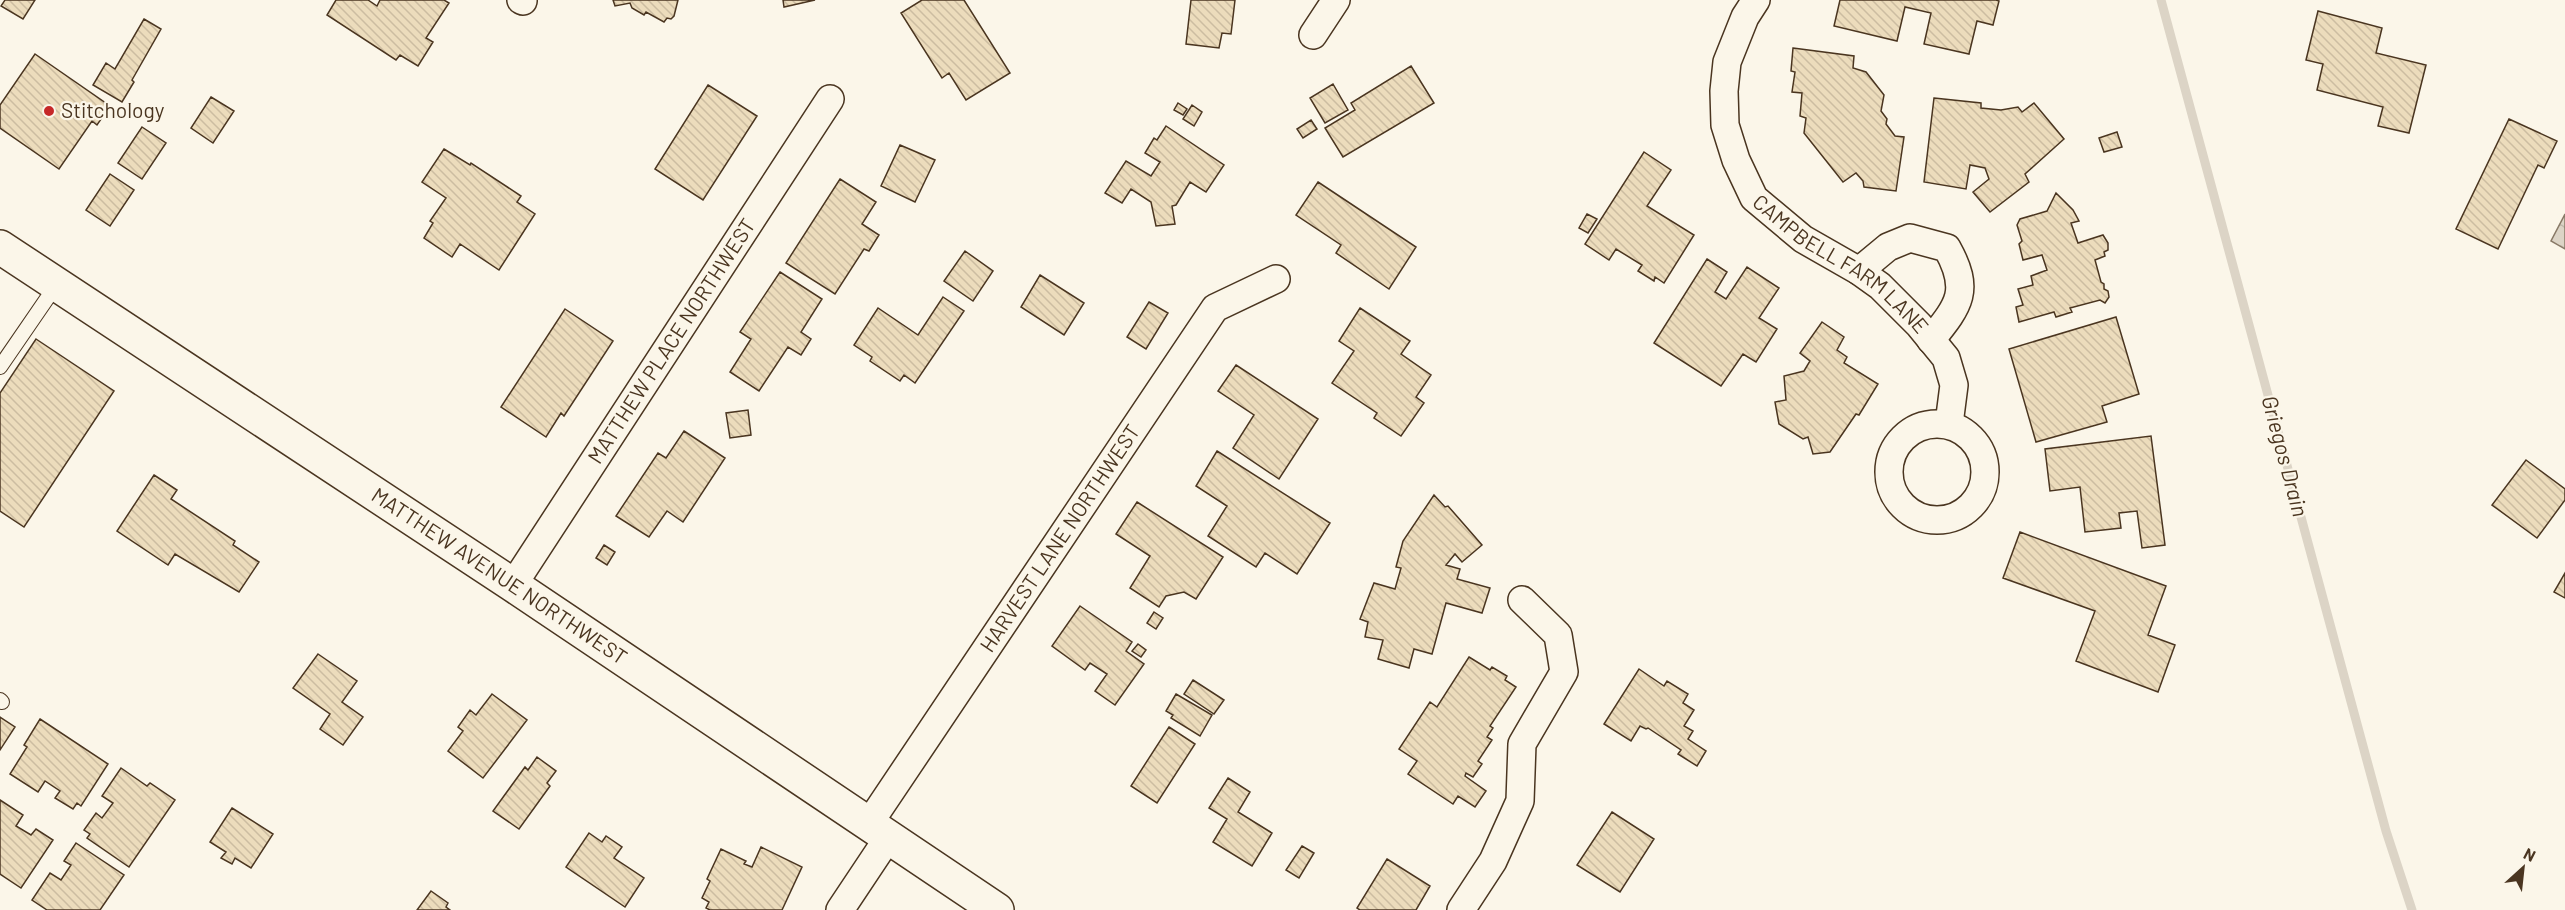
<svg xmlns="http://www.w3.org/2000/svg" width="2565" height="910" font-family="Barlow,sans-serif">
	<defs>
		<pattern id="water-ripples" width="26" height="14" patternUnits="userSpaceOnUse" patternTransform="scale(1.5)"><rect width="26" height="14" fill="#dcd4c6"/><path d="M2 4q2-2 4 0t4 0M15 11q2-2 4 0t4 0" fill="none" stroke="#beb7aa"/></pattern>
		<pattern id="building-back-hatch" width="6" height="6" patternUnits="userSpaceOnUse" patternTransform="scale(1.5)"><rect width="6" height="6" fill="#ecdcbc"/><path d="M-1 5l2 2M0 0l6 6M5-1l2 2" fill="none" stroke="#ccbda1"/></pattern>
	</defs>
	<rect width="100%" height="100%" fill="#fbf6e9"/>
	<path fill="url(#water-ripples)" stroke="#887966" stroke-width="1.5" d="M 2565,214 L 2565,249 L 2551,241 Z"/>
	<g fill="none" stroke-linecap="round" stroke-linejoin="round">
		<path stroke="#dcd4c6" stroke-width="9" d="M 2161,0 L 2386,831 L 2412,910"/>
	</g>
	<path fill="url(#building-back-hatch)" stroke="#4a3520" stroke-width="1.5" d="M 5,0 L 35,0 L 23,19 L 1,6 Z
		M 336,0 L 368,0 L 377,6 L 380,0 L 444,0 L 449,3 L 426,38 L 433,42 L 418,66 L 400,55 L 396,60 L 327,15 Z
		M 613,0 L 678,0 L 674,16 L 671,19 L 667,18 L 664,22 L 646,12 L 644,15 L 632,8 L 630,3 L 615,6 Z
		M 783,0 L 815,0 L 784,7 Z
		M 922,0 L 964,0 L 1010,73 L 966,100 L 949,73 L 942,78 L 901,13 Z
		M 1191,0 L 1235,0 L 1231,34 L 1222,33 L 1219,48 L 1186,44 Z
		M 1840,0 L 1996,0 L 1999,1 L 1993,25 L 1977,21 L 1969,54 L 1924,44 L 1931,13 L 1905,7 L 1897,41 L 1834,26 Z
		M 2318,11 L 2382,28 L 2376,53 L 2426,65 L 2409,133 L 2378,126 L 2383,107 L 2317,90 L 2323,64 L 2306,60 Z
		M 144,19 L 161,29 L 132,80 L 134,82 L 122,102 L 93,85 L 106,63 L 115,69 Z
		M 1793,48 L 1854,56 L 1853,68 L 1866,72 L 1884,95 L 1881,111 L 1887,119 L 1886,124 L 1895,136 L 1904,137 L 1896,191 L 1864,187 L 1863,181 L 1856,173 L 1843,182 L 1804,133 L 1806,118 L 1800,116 L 1802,93 L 1792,92 L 1795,72 L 1791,71 Z
		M 35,54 L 110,106 L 97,125 L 92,121 L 59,169 L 0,128 L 0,105 Z
		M 1411,66 L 1434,103 L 1343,157 L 1325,128 L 1355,110 L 1351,103 Z
		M 1333,84 L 1348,110 L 1325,123 L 1310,98 Z
		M 708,85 L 757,116 L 703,200 L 655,169 Z
		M 211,97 L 234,111 L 213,143 L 191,128 Z
		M 1934,98 L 1981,103 L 1981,108 L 2001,110 L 2018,107 L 2022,112 L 2034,103 L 2064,139 L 2025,174 L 2029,182 L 1990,212 L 1973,192 L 1989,179 L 1985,168 L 1970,165 L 1966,189 L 1924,182 Z
		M 1178,103 L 1187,109 L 1183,115 L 1174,110 Z
		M 1192,105 L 1202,112 L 1194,126 L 1183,119 Z
		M 2509,119 L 2557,141 L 2544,168 L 2538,165 L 2498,249 L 2456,229 Z
		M 1311,120 L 1317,129 L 1303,138 L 1297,129 Z
		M 1166,126 L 1224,165 L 1206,192 L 1190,182 L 1176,205 L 1172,206 L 1175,224 L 1156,226 L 1151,202 L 1131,189 L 1122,203 L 1105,193 L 1126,161 L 1151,176 L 1160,162 L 1145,153 L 1154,138 L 1157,140 Z
		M 142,127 L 166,143 L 142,179 L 118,163 Z
		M 2117,132 L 2122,147 L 2104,152 L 2099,138 Z
		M 900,145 L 935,160 L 915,202 L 881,186 Z
		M 444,149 L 470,165 L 471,163 L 521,196 L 517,202 L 535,214 L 499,270 L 460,244 L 452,257 L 424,238 L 433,223 L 430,221 L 446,198 L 422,182 Z
		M 1644,152 L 1671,170 L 1647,206 L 1694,235 L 1664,283 L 1655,277 L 1654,281 L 1638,271 L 1642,265 L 1616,249 L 1609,260 L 1585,244 Z
		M 110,174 L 134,190 L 110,226 L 86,210 Z
		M 840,179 L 876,202 L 862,224 L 879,235 L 869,251 L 864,249 L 835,294 L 786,263 Z
		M 1318,182 L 1416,247 L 1389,289 L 1336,253 L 1341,245 L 1296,215 Z
		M 2056,193 L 2073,210 L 2079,221 L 2071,223 L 2078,243 L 2103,235 L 2108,243 L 2108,250 L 2104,252 L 2105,256 L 2095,260 L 2101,282 L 2104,284 L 2104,289 L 2108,291 L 2109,297 L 2105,303 L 2100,300 L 2070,308 L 2072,312 L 2056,317 L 2054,312 L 2019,322 L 2016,307 L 2023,305 L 2018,289 L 2033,285 L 2031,276 L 2047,270 L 2042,255 L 2023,260 L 2019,244 L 2022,241 L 2017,225 L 2020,219 L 2047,211 Z
		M 1587,214 L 1597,219 L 1588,233 L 1579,228 Z
		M 965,251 L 993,271 L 973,301 L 944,281 Z
		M 1707,259 L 1727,272 L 1715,292 L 1726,299 L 1747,267 L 1779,288 L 1759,318 L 1777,329 L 1756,362 L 1743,354 L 1721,386 L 1654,343 Z
		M 780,272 L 822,299 L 801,332 L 811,339 L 801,355 L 788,347 L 759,391 L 730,372 L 751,339 L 740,332 Z
		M 1040,275 L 1084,303 L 1064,335 L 1021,307 Z
		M 943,297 L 964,311 L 915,383 L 904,375 L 900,381 L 870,361 L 872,357 L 854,345 L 878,308 L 918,335 Z
		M 1149,302 L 1168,313 L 1146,349 L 1127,337 Z
		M 1360,308 L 1410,341 L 1401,354 L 1431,375 L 1416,397 L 1424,403 L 1401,436 L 1374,418 L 1377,413 L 1332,383 L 1354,351 L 1339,341 Z
		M 565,309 L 613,341 L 564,416 L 561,413 L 546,437 L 501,407 Z
		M 2116,317 L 2139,394 L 2102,406 L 2107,422 L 2036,442 L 2009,349 Z
		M 1822,322 L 1844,337 L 1837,350 L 1847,357 L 1844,363 L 1878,384 L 1859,415 L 1856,414 L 1830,452 L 1813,454 L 1808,437 L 1803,439 L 1779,424 L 1775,402 L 1786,400 L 1784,376 L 1804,371 L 1810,361 L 1800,353 Z
		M 36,339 L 114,391 L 24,527 L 0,511 L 0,393 Z
		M 1236,365 L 1318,419 L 1279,479 L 1233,448 L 1254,415 L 1218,391 Z
		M 748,410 L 751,435 L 730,438 L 726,413 Z
		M 684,431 L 725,458 L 683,522 L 667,511 L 649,537 L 616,516 L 658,453 L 666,458 Z
		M 2151,436 L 2165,545 L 2142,548 L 2137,511 L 2119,513 L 2121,528 L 2085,532 L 2080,487 L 2050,491 L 2045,449 Z
		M 1217,451 L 1330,523 L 1297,574 L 1265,553 L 1256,567 L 1208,536 L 1227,506 L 1196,486 Z
		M 2526,460 L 2565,489 L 2565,500 L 2537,538 L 2492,505 Z
		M 154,475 L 177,490 L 171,499 L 235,541 L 233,545 L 259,562 L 239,592 L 175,554 L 168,565 L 117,531 Z
		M 1434,495 L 1445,507 L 1448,506 L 1482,545 L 1462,562 L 1455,554 L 1446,565 L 1460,569 L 1457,579 L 1490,588 L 1482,613 L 1446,603 L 1432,654 L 1414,649 L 1409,668 L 1378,659 L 1383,640 L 1365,637 L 1368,622 L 1360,619 L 1374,583 L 1395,589 L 1401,568 L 1396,567 L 1403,541 Z
		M 1137,502 L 1223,557 L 1196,599 L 1184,592 L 1166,596 L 1159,607 L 1130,588 L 1150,556 L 1116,534 Z
		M 2020,532 L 2166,586 L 2148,635 L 2175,645 L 2158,692 L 2076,661 L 2095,611 L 2003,578 Z
		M 604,545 L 615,552 L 607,565 L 596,558 Z
		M 2565,573 L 2565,598 L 2554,592 Z
		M 1080,606 L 1132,642 L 1126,651 L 1144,664 L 1115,705 L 1095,691 L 1107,674 L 1090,663 L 1085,670 L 1052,646 Z
		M 1154,612 L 1163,618 L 1156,629 L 1147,623 Z
		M 1138,644 L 1146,650 L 1141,657 L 1132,651 Z
		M 318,654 L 357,681 L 342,702 L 363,717 L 343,745 L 320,729 L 330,714 L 293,688 Z
		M 1469,657 L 1490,670 L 1492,667 L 1507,676 L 1505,680 L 1516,687 L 1490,726 L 1493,728 L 1487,737 L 1492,740 L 1478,761 L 1482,764 L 1473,777 L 1466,773 L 1465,776 L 1486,791 L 1475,807 L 1458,796 L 1453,804 L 1408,774 L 1417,761 L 1399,749 L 1430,702 L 1437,707 Z
		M 1639,669 L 1664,686 L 1667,681 L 1688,694 L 1683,703 L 1694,710 L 1684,726 L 1693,731 L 1688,739 L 1706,751 L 1697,766 L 1678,754 L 1681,750 L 1648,728 L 1646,729 L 1640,726 L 1631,741 L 1604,724 Z
		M 1193,680 L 1224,700 L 1214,714 L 1184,694 Z
		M 492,694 L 527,720 L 483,778 L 448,751 L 463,731 L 458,727 L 470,710 L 476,715 Z
		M 1176,694 L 1212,715 L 1200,736 L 1171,718 L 1173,715 L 1166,711 Z
		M 0,717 L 15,727 L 0,750 Z
		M 40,719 L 108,764 L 81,806 L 77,803 L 73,809 L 55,798 L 60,791 L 45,781 L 38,792 L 10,774 L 27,747 L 24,745 Z
		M 1169,727 L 1195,744 L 1157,803 L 1131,786 Z
		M 537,757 L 556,771 L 547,783 L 550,786 L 519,829 L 493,811 L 525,767 L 528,770 Z
		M 121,768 L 147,786 L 150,783 L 175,800 L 129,867 L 87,838 L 90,834 L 84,830 L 96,813 L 102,818 L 113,803 L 102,796 Z
		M 1228,778 L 1250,792 L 1238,812 L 1272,833 L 1252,866 L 1213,842 L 1227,819 L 1209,808 Z
		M 0,800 L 23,815 L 16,826 L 31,835 L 36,829 L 53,840 L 21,888 L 0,874 Z
		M 232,808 L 273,834 L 251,868 L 235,858 L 232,864 L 221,858 L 226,852 L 210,842 Z
		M 1612,812 L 1654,839 L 1620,892 L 1577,865 Z
		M 589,833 L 602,842 L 606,836 L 622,847 L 614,858 L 644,878 L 625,907 L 566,867 Z
		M 76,843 L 124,875 L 100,910 L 47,910 L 32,900 L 50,873 L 61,880 L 71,865 L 64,861 Z
		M 1302,846 L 1314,853 L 1299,878 L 1286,870 Z
		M 761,847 L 802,867 L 782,910 L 710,910 L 706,908 L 709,902 L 702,898 L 710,881 L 707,879 L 721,849 L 746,861 L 744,864 L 752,867 Z
		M 1387,859 L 1430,886 L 1416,910 L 1360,910 L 1357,908 Z
		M 431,891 L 448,903 L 446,907 L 450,910 L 417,910 Z"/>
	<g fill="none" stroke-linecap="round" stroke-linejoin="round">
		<defs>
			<path id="lane" d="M 0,367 L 57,284
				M 0,700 L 2,702"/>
			<g id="street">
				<path d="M 521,0 L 523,1"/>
				<path id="s1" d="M 1756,0 L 1745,17 L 1727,62 L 1724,91 L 1725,125 L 1736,160 L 1754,198 L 1803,239 L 1859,271 L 1880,286 L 1919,325 L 1946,358 L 1954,385 L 1949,424"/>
				<path d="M 1313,35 L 1336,0"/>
				<path d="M 1859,271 L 1888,247 L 1910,238 L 1947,248 C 1971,291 1959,305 1931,340"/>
				<circle cx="1937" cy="472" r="48"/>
				<path id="s2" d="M 513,585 L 830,99"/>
				<path id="s3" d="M 868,825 L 1215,308 L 1276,279"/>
				<path d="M 840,910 L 888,838"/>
				<path d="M 1461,910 L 1493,861 L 1520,801 L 1522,744 L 1564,672 L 1558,635 L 1522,600"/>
			</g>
			<g id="secondary">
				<path id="s4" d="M 0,247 L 513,585 L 997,910"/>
			</g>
		</defs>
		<use href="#lane" stroke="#4a3520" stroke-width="16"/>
		<use href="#street" stroke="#4a3520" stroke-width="30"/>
		<use href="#secondary" stroke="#4a3520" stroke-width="36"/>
		<use href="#lane" stroke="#fbf6e9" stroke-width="14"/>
		<use href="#street" stroke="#fbf6e9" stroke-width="27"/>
		<use href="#secondary" stroke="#fbf6e9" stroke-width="33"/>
	</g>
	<circle fill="#c62828" stroke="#fbf6e9" stroke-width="2" cx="49" cy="111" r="6"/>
	<g text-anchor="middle" stroke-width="4.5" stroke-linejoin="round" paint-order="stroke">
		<g font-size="21" fill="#4a3520" stroke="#fbf6e9" text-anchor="start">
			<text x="61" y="118">Stitchology</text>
		</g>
		<g font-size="21" fill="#4a3520" stroke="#fbf6e9">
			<text dy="7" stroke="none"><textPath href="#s1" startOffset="320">CAMPBELL FARM LANE</textPath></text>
			<text dy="7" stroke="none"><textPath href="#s2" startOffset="291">MATTHEW PLACE NORTHWEST</textPath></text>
			<text dy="7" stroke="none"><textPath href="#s3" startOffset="345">HARVEST LANE NORTHWEST</textPath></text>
			<text dy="7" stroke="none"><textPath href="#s4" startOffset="598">MATTHEW AVENUE NORTHWEST</textPath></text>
		</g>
		<g font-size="22" font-style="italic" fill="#4a3520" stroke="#fbf6e9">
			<text transform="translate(2285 456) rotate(75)" y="8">Griegos Drain</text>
		</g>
	</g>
	<g transform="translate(2523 868) rotate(27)" stroke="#fbf6e9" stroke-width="4.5" paint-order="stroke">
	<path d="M0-4.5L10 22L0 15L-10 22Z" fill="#4a3520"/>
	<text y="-9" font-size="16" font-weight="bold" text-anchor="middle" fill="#4a3520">N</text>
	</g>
</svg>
